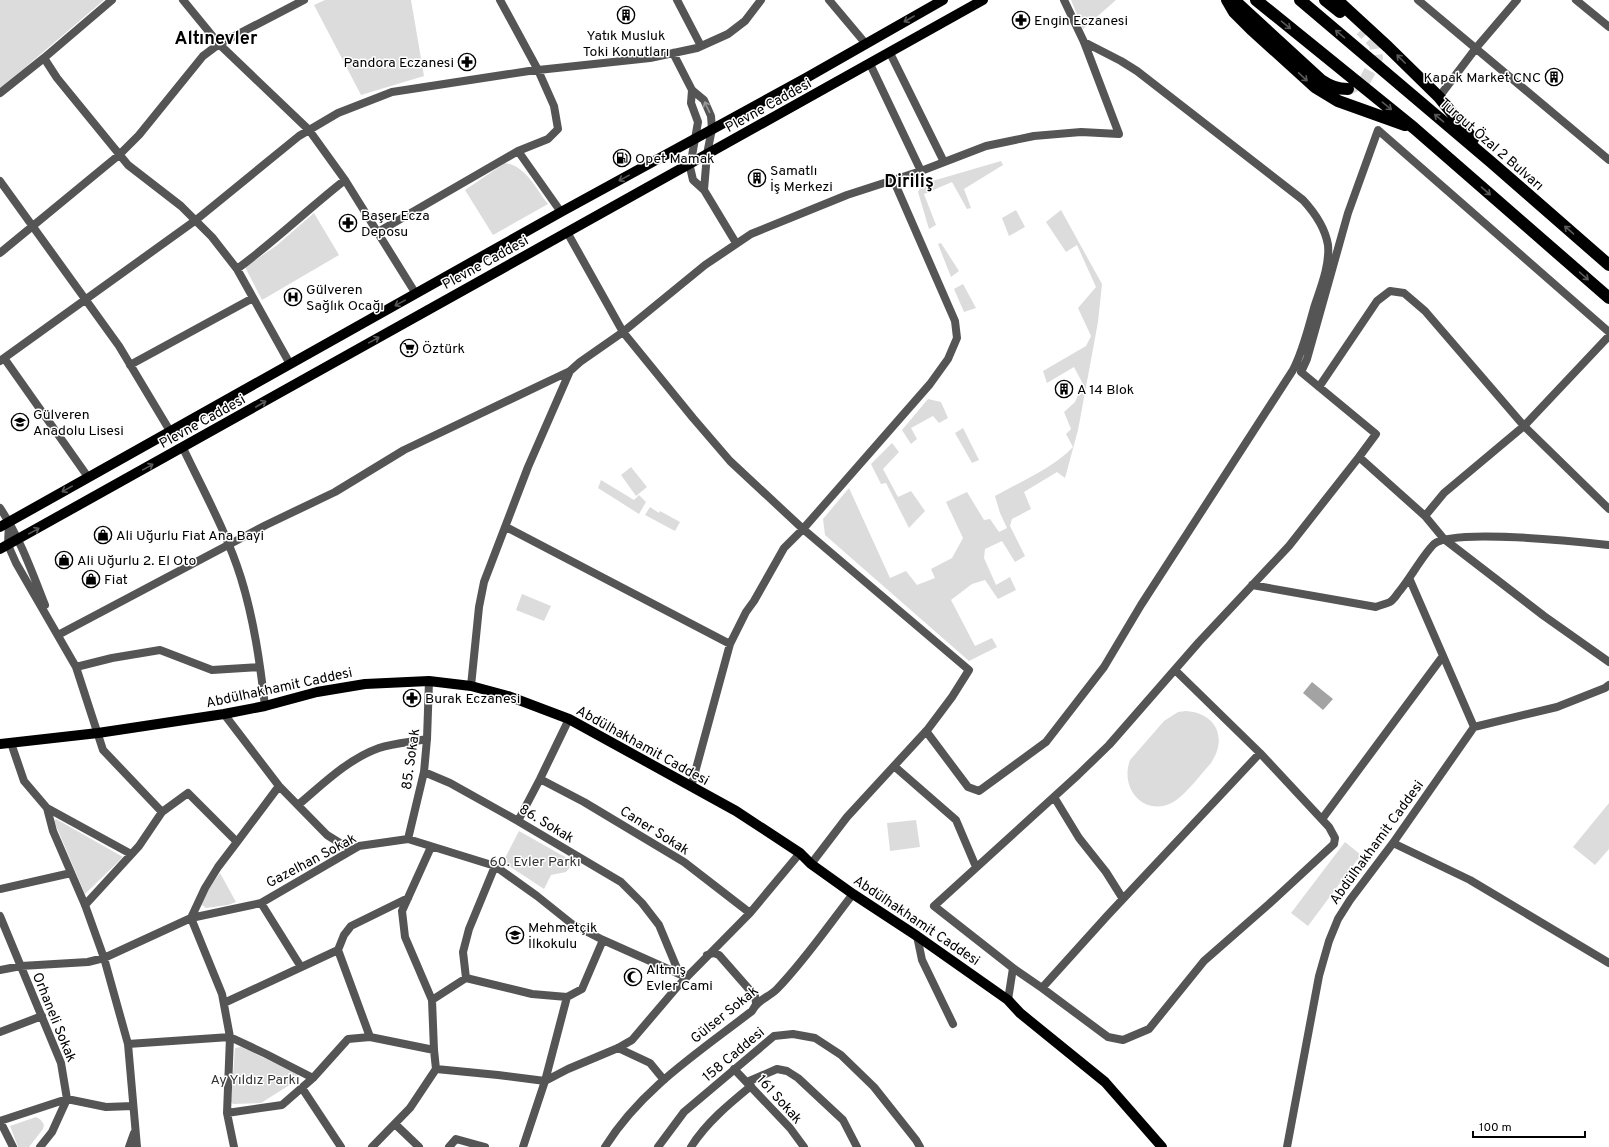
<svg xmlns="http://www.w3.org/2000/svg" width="1609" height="1147" font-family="Overpass,sans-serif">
	<rect width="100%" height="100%" fill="#fff"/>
	<path fill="#dcdcdc" d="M 0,0 L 104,0 L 0,89 Z
		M 325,0 L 411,0 L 424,76 L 361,95 L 314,5 Z
		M 1071,0 L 1116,0 L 1083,29 Z
		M 1001,161 L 1003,165 L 964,189 L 971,208 L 967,209 L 952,182 L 924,194 L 936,225 L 929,229 L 918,192 L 922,184 Z
		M 505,163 C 525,165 537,190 548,204 L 493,235 L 465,190 Z
		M 1016,210 L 1025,227 L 1009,236 L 1002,218 Z
		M 1061,210 L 1102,284 L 1098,322 L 1078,430 L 1065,478 L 1057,472 L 1024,492 L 1031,509 L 1012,519 L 1010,526 L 1025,556 L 1015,562 L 1002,541 L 985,549 L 984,558 L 996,585 L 1010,577 L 1016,590 L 998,599 L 985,580 L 972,584 L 951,600 L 975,646 L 992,638 L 997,647 L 969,661 L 825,535 L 823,519 L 849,488 L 890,578 L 906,571 L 917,585 L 935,578 L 931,569 L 952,558 L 963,538 L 946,502 L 967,492 L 984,520 L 990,519 L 999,532 L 1007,528 L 1000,513 L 995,496 C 1020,482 1053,468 1073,447 L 1066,434 L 1071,429 L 1064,412 L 1075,402 L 1083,384 L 1074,367 L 1047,383 L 1043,371 L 1086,346 L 1091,336 L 1078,308 L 1096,287 L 1077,245 L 1066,252 L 1046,222 Z
		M 314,213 L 339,255 L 262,300 L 245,267 L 276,246 Z
		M 941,243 L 959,271 L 951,277 L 938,244 Z
		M 963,284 L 976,308 L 964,312 L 954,289 Z
		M 928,399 L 941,402 L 948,418 L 939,423 L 933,416 L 911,428 L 917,439 L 911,444 L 902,430 Z
		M 963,428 L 979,460 L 972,463 L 955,433 Z
		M 892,443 L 899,452 L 883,469 L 898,497 L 911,491 L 925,511 L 909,528 L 886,483 L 881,484 L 871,464 Z
		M 631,467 L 647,487 L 636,496 L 621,475 Z
		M 601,480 L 634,500 L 639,495 L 646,502 L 639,514 L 598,488 Z
		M 650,507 L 659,513 L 660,511 L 680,522 L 675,531 L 645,515 Z
		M 522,594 L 551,606 L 544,621 L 516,610 Z
		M 1186,711 C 1216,713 1228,738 1211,763 C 1201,774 1187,793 1175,801 C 1146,819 1119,790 1130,760 L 1164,721 L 1178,712 Z
		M 1609,803 L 1609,849 L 1595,865 L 1573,847 Z
		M 56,819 L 123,857 L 85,894 L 54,821 Z
		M 916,820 L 920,847 L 890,851 L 887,823 Z
		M 519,831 L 574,862 L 566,872 L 551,875 L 544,889 L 503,862 Z
		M 1345,842 L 1361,855 L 1308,926 L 1291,913 Z
		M 220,873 L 236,902 L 228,905 L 206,908 L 202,905 C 203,893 213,883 220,873 Z
		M 241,1047 L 298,1074 L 299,1079 L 261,1103 L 233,1104 L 231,1102 L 235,1048 Z
		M 36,1117 L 41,1120 L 44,1125 L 43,1129 L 29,1147 L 18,1147 L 10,1126 Z"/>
	<path fill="#a3a3a3" d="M 1312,682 L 1333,699 L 1323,710 L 1303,693 Z"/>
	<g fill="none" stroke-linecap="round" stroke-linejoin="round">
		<path stroke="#d9d9d9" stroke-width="12" stroke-dasharray="12 6" stroke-linecap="butt" d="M 1348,89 L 1364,82 L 1377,58 L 1375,44 L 1361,30"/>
		<path stroke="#555" stroke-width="8" d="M 183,0 L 219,44 L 309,130 L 345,180 L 416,294
			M 677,0 L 701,46
			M 829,0 L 866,44
			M 1418,0 L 1609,160
			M 1576,0 L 1609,27
			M 673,53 L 692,90 L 704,100 L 711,116 L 712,129 L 707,154 L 704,190
			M 890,53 L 944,162
			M 44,58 L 112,0
			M 870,64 L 921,171
			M 692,90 L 691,103 L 698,122 L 690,167 L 693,180 L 704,190 L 736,243
			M 0,93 L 44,58 L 57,78 L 128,165 L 181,206 L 212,237 L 237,269 L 290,364
			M 1439,97 L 1476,48 L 1517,0
			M 518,151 L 561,212
			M 0,181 L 119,346 L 170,431
			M 378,232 L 518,151 L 548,139 L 558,129 L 554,106 L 538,70 L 500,0
			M 567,232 L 623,332 L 693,418 L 730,461 L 803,529 L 969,670 L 952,697 L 928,729 L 847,817 L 811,864
			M 0,253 L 119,155 L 139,135 L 203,56 L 219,44 L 304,0
			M 237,269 C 275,241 308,209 345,180
			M 4,358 L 88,477
			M 0,361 L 196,220 L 299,136 L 338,113 L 392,92 L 529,71 L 650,58 L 697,48 L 728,34 L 745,21 L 761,0
			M 130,365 L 253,298
			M 1319,387 L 1377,301 L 1390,291 L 1404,293 L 1425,311 L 1524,426 L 1609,509
			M 183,448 C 203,490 227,533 241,578 C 254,620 260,663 265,706
			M 1359,457 L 1425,516 L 1444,539 L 1544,616 L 1609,662
			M 0,508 C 20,538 32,572 45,605
			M 1425,516 L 1444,493 L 1524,426 L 1609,336
			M 9,522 L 8,545 L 16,563 L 76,667 L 103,750 L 162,812 L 139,846 L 85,905
			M 506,527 L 730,644
			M 1410,580 L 1474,727 L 1557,707 L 1605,688 L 1609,685
			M 1252,585 L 1376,607 C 1380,605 1386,604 1390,602 C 1393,600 1396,596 1398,593 C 1410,579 1422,556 1434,544 C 1452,528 1581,542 1609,545
			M 58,635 L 266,525 L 335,492 L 404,450 L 570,371 L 580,362 L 623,332 L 705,265 L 751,234 L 847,195 L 921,171 L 986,146 L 1034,136 L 1081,132 L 1119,134 L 1084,42 L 1064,0
			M 76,667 L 112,658 L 160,650 L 212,670 L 260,667
			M 471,686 L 479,607 L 484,582 L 528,467 L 570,371
			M 224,714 L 279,786 L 327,835 L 351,850
			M 926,731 L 968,787 L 979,791 L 1046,742 L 1104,667 L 1141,605 L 1293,370 C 1303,351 1308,329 1314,308 C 1320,289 1330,266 1328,245 C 1325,227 1315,213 1303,200 L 1137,71 L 1121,61 L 1084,42
			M 11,743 L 24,781 L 47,808 L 53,831 L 85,905 L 104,958 L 128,1044 L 137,1147
			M 894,766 L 956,820 L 976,867
			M 424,772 L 450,783 L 518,821 L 621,882 L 642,903 L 659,925 L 679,973
			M 540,779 L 584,802 L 684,862 L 750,913
			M 691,787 L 730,644 L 746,612 L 754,601 L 784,548 L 803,529 L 930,384 L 948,359 L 957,338 L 955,321 L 893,179
			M 1054,797 L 1079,838 L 1106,872 L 1123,899
			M 298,805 C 323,784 348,759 379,748 C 394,743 412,742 427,739
			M 47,808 L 131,854
			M 162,812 L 188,793 L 237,842 L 218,867 L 205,888 L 191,918 L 222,994 L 230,1037 L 227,1113 L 234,1147
			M 1322,819 L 1443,656
			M 518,821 L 540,779 L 569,719
			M 408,839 L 424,772 L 427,739 L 429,681
			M 237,842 L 279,786
			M 1393,843 L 1470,880 L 1609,963
			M 431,847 L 402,911 L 405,937 L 432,1000
			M 0,889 L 71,873
			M 261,903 L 301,967
			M 0,916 L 61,1063 L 67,1099 L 52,1132 L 40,1147
			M 917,936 L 922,960 L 953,1024
			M 707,955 L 714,953 L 719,955 L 755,996 L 756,1003
			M 1013,968 L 1042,988 L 1107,916 L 1260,753 L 1175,670
			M 0,970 L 21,966 L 88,962 L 104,958 L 191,918 L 261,903 L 359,846 L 408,839 L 495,866 L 537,896 L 572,924 L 603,940 L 686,977
			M 466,978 L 532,994 L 567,997 L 582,989 L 603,940
			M 1042,988 L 1108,1037 L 1123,1040 L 1149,1029 L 1204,961 L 1269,904 L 1334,844 L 1335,838 L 1329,827 L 1260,753
			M 1008,1000 L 1013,968 L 934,906 L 1078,775 L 1109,745 L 1199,642 L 1289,546 L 1359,457 L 1376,434 L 1301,372 L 1307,359 L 1348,213 L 1378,130 L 1609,332
			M 224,1003 L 338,950
			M 0,1032 L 42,1016
			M 370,1037 L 338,950 L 344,935 L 351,926 L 408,898
			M 128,1044 L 230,1037 L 266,1054 L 313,1078
			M 618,1048 L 650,1063 L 664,1080
			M 436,1069 L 434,1050 L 432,1000 L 466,978 L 463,952 L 469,929 L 495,866
			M 734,1069 L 790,1128 L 804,1147
			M 747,1082 L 777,1069 L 787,1071 L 798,1078 L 843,1120 L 857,1147
			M 302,1088 L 341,1147
			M 227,1113 L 282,1105 L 313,1078 L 348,1039 L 370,1037 L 434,1050
			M 0,1121 L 67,1099 L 106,1107 L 133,1106
			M 0,1121 L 13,1147
			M 395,1124 L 419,1147
			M 129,1147 L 134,1133
			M 372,1147 L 410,1108 L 436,1069 L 498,1075 L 545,1081 L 568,1069 L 618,1048 L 632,1040 L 678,986 L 750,913 L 800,853
			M 449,1147 L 456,1139 L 485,1147
			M 523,1147 L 545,1081 L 567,997
			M 605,1147 C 641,1089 699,1052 752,1011 C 758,999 768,998 777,989 C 805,960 828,926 853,894
			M 658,1147 L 684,1112 L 774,1036 L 793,1034 L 815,1038 L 841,1055 L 874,1087 L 916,1140 L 920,1147
			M 691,1147 C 706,1123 729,1104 751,1086
			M 1287,1147 L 1319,976 L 1329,941 L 1338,919 L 1350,900 L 1393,843 L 1474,727"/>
		<path stroke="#000" stroke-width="10" d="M 0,527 L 561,212 L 806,78 L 943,0
			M 0,549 L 983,0
			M 0,744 L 98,733 L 224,714 L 265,706 L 317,692 L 365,684 L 429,681 L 471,686 L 508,696 L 569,719 L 736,811 L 800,853 L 811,864 L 853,894 L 917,936 L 1008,1000 L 1020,1013 L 1105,1082 L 1162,1147"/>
		<path stroke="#000" stroke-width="12" d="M 1227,0 L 1234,12 L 1251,29 L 1315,87 L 1338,101 L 1405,125
			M 1234,0 L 1321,80 C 1330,86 1337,89 1348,89
			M 1256,0 L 1414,128 L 1609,298
			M 1300,0 L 1491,162 L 1609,265
			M 1325,0 L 1340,12
			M 1337,0 L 1388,47 L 1439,97 L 1473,139"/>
	</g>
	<defs><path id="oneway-shaft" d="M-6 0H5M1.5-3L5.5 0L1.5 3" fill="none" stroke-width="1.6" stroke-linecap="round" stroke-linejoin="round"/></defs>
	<g stroke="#595959">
		<use href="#oneway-shaft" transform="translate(909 19) rotate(150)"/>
		<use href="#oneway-shaft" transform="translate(1286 25) rotate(39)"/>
		<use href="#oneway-shaft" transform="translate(1340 34) rotate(-140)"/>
		<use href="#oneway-shaft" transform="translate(1401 59) rotate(-135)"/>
		<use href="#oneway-shaft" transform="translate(1303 77) rotate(43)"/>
		<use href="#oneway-shaft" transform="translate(1387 106) rotate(39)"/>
		<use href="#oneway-shaft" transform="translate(1439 118) rotate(-140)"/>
		<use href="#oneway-shaft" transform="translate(624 178) rotate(151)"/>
		<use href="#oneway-shaft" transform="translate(1486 191) rotate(41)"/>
		<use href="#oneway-shaft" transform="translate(1569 230) rotate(-139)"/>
		<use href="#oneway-shaft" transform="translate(1584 276) rotate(41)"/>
		<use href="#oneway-shaft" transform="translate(400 303) rotate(151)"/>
		<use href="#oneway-shaft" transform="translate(374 340) rotate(-29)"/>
		<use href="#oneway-shaft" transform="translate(261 404) rotate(-30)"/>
		<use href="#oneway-shaft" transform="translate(148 467) rotate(-29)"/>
		<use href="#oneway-shaft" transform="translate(67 489) rotate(151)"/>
		<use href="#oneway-shaft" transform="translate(34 531) rotate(-29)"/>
	</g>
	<use stroke="#999" href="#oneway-shaft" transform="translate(707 107) rotate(-115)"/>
	<defs>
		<symbol id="building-ring" viewBox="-11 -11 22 22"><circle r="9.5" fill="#fff" stroke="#000" stroke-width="1.5"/><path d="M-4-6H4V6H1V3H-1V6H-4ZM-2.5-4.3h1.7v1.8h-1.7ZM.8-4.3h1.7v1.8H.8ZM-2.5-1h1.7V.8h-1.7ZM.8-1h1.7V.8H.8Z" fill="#000"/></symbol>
		<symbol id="pharmacy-ring" viewBox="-11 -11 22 22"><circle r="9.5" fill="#fff" stroke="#000" stroke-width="1.5"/><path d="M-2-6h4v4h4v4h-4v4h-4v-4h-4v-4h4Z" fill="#000"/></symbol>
		<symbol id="fuel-ring" viewBox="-11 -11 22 22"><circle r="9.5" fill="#fff" stroke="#000" stroke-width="1.5"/><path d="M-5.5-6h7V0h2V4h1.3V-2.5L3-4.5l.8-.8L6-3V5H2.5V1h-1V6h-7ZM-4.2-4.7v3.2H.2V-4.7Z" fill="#000"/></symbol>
		<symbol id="hospital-ring" viewBox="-11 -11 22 22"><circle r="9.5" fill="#fff" stroke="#000" stroke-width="1.5"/><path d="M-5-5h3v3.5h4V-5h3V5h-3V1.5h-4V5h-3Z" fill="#000"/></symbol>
		<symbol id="supermarket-ring" viewBox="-11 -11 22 22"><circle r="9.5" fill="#fff" stroke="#000" stroke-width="1.5"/><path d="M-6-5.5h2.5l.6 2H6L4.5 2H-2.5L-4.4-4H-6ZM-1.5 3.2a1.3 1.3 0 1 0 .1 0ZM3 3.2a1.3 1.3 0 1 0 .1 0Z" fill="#000"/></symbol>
		<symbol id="school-ring" viewBox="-11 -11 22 22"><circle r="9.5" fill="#fff" stroke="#000" stroke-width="1.5"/><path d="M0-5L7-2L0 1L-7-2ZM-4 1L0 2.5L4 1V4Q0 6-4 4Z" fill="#000"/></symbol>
		<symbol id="shop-ring" viewBox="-11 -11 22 22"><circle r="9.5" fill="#fff" stroke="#000" stroke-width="1.5"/><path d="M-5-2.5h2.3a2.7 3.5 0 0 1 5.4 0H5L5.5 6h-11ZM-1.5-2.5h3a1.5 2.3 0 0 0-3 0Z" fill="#000"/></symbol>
		<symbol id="mosque-ring" viewBox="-11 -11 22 22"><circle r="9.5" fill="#fff" stroke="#000" stroke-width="1.5"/><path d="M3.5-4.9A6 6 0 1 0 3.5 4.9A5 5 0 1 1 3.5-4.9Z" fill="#000"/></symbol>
	</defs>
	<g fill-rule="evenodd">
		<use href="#building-ring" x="616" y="5" width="20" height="20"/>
		<use href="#pharmacy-ring" x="1011" y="10" width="20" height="20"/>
		<use href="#pharmacy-ring" x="457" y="52" width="20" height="20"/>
		<use href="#building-ring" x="1544" y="67" width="20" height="20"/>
		<use href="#fuel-ring" x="612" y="148" width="20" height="20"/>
		<use href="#building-ring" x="747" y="168" width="20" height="20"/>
		<use href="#pharmacy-ring" x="338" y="213" width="20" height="20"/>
		<use href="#hospital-ring" x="283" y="287" width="20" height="20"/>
		<use href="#supermarket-ring" x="399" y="338" width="20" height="20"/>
		<use href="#building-ring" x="1054" y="379" width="20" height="20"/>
		<use href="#school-ring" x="10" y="412" width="20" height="20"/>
		<use href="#shop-ring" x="93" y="525" width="20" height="20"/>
		<use href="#shop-ring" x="54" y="550" width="20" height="20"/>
		<use href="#shop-ring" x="81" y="569" width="20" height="20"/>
		<use href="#pharmacy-ring" x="402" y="688" width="20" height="20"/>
		<use href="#school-ring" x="505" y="925" width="20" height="20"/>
		<use href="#mosque-ring" x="623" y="967" width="20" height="20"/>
	</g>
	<g text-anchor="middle" stroke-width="3" stroke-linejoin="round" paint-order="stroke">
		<g font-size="14" fill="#000" stroke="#fff" text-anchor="start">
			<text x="1034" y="25">Engin Eczanesi</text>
			<text x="626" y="40" text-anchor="middle">Yatık Musluk<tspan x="626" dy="16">Toki Konutları</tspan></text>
			<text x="454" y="67" text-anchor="end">Pandora Eczanesi</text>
			<text x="1541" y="82" text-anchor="end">Kapak Market CNC</text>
			<text x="635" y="163">Opet Mamak</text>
			<text x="770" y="175">Samatlı<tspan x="770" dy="16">İş Merkezi</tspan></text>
			<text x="361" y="220">Başer Ecza<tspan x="361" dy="16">Deposu</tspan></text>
			<text x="306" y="294">Gülveren<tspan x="306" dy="16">Sağlık Ocağı</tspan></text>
			<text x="422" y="353">Öztürk</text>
			<text x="1077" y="394">A 14 Blok</text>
			<text x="33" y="419">Gülveren<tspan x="33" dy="16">Anadolu Lisesi</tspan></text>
			<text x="116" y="540">Ali Uğurlu Fiat Ana Bayi</text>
			<text x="77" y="565">Ali Uğurlu 2. El Oto</text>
			<text x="104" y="584">Fiat</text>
			<text x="425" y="703">Burak Eczanesi</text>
			<text x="528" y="932">Mehmetçik<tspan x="528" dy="16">İlkokulu</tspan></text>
			<text x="646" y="974">Altmış<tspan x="646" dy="16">Evler Cami</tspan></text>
		</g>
		<g font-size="14" fill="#000" stroke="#fff">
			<text transform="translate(768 105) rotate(-29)" y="5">Plevne Caddesi</text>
			<text transform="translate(1492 144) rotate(41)" y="5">Turgut Özal 2 Bulvarı</text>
			<text transform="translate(485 262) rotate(-29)" y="5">Plevne Caddesi</text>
			<text transform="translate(202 421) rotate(-29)" y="5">Plevne Caddesi</text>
			<text transform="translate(279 687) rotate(-12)" y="5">Abdülhakhamit Caddesi</text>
			<text transform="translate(643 745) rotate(29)" y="5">Abdülhakhamit Caddesi</text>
			<text transform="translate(410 759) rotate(-82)" y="5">85. Sokak</text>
			<text transform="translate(547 823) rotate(31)" y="5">86. Sokak</text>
			<text transform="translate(655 830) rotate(32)" y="5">Caner Sokak</text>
			<text transform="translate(1376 842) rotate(-54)" y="5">Abdülhakhamit Caddesi</text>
			<text transform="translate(311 860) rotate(-28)" y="5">Gazelhan Sokak</text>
			<text transform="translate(917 920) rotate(34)" y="5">Abdülhakhamit Caddesi</text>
			<text transform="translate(724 1014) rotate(-39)" y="5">Gülser Sokak</text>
			<text transform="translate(55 1017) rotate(68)" y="5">Orhaneli Sokak</text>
			<text transform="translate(733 1054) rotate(-40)" y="5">158 Caddesi</text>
			<text transform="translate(780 1099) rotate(48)" y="5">161 Sokak</text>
		</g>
		<g font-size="14" fill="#333" stroke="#fff">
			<text x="535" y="866">60. Evler Parkı</text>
			<text x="255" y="1084">Ay Yıldız Parkı</text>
		</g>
		<g font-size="18" font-weight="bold" fill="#000" stroke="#fff">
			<text x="216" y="44">Altınevler</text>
			<text x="909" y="187">Diriliş</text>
		</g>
	</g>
	<path d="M1473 1131v6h112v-6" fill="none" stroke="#000000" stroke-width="2"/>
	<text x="1479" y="1131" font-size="12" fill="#000000" stroke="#ffffff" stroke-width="3" paint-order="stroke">100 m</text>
</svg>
